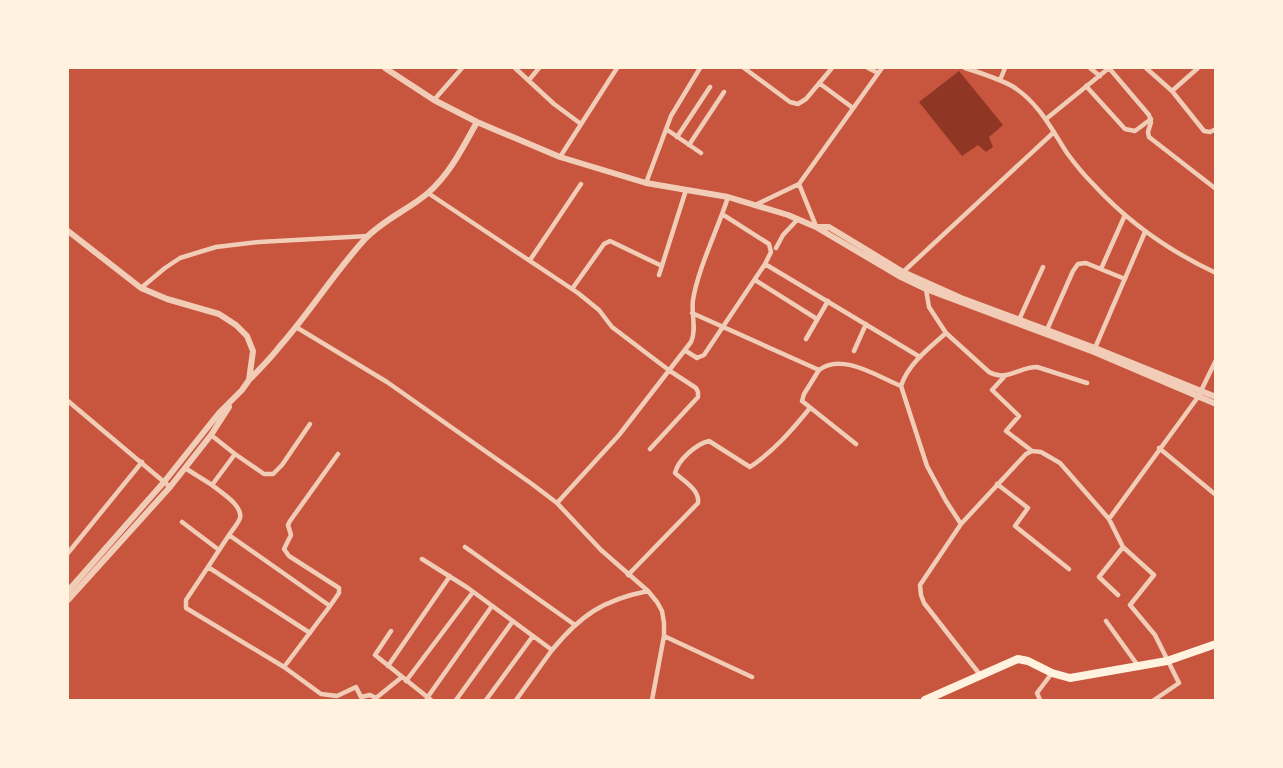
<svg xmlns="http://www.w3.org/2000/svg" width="1283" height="768" font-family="'Space Grotesk',sans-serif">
	<rect width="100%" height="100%" fill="#c8553d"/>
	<path fill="#8f3625" d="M 959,71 L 1003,125 L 989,137 L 993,147 L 986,152 L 978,145 L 962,156 L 919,102 Z"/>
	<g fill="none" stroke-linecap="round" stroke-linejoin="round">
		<path stroke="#f1ccb7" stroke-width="4.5" d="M 515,68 L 554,104 L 581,124
			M 744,68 L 790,102 L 798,104 L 806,99 L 832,68
			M 868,68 L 878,73
			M 965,68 C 981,73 997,78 1012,86 C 1038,102 1051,128 1067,153 C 1075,164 1084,175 1094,185 C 1128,222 1169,251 1216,273
			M 1090,68 L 1100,76
			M 1109,68 L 1149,115 L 1151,122 L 1148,132 L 1149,137 L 1216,189
			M 1146,68 L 1172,91
			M 1198,68 L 1172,91 L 1204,131 L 1210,132 L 1216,129
			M 529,80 L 539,68
			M 1000,80 L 1005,68
			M 819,83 L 853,108
			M 1086,86 L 1125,129 L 1135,131 L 1151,119
			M 434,100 L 462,68
			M 1046,119 L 1109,68
			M 666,129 L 701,153
			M 677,137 L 710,87
			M 689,145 L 724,92
			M 560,157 L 617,68
			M 646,183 L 671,116 L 700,68
			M 799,184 L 816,226
			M 428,193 L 578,293 L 599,310 L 612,327 L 670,371 L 696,388 L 698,392 L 698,397 L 650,449
			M 755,205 L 799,184 L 882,68
			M 722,214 L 769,244 L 771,252 L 765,264 L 920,357
			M 776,248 L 783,235 L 798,219
			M 530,260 L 581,184
			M 1101,269 L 1125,215
			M 902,273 L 1054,132
			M 659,275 L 686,190
			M 755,280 L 817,319
			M 141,288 L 165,268 L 180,258 L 216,247 L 259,242 L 368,236
			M 572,289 L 604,244 L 610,241 L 662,266
			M 926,289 L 929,307 L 946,333 C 929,348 908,364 901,386 L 927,466 L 946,501 L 961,524 L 920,585 L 921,595 L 924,603 L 981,676
			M 692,313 L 819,370 C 842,352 878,377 901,386
			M 1018,322 L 1043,267
			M 296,327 L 387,382 L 532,484 L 557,503 L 601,550 L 648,591 L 657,602 L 662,611 L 664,623 L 664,636 L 652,700
			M 1046,332 L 1073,271 L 1078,264 L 1086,263 L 1125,279
			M 946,333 L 989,372 C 1007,382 1018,367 1037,367 L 1087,383
			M 806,339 L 828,301
			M 1095,348 L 1145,232
			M 686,351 L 697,358 L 704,355 L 765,264
			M 854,351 L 866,324
			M 819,370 L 804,394 L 802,401 L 856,444
			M 1004,377 L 992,390 L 1019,416 L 1006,431 L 1032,451
			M 68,401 L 170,487
			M 1159,448 L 1216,495
			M 235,454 L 264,474 L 273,474 L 282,465 L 310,424
			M 185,468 L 212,485
			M 997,484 L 1028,508 L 1015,526 L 1069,569
			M 557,503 L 619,435 L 691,342 C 697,329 691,314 693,300 C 698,268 718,229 728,197
			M 1109,519 L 1198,397 L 1216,360
			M 182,522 L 219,550
			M 961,524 L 1026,454 L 1032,451 L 1041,452 L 1060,463 L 1109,519 L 1123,547 L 1154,575 L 1130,605 L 1155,635 L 1179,683 L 1154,700
			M 229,535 L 208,567 L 310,633
			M 465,547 L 575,625
			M 68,553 L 142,462
			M 422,559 L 468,588 L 552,650 C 581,615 603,600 648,591
			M 208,567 L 186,600 L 186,608 L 284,667 L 330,606 L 229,535 C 232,530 238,524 240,518 C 243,505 220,492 212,485 L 235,454 L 211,435
			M 628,575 L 698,503 C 700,490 684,481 675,473 C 678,460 696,444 709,441 L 750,467 C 774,451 792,430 810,408
			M 1118,595 L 1099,577 L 1123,547
			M 330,606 L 339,593 L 339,588 L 289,556 L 284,549 L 291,535 L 288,525 L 290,521 L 338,454
			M 1106,621 L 1139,667
			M 391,631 L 375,655 L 431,700
			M 664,636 L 752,677
			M 388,666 L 450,576
			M 284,667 L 321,694 L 337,696 L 356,687 L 361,697 L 370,695 L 376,698 L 402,677
			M 406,681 L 473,592
			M 427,698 L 492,606
			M 456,700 L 513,621
			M 486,700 L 533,636
			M 516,700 L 552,650
			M 1040,700 L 1037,693 L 1052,673"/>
		<path stroke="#f1ccb7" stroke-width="6" d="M 385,68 L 434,100 L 477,122 L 560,157 L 646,183 L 728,197 L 788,215 L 816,227 L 899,276 L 926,289 L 1094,352 L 1216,404
			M 816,227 L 829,227 L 903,272 L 961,298 L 1095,348 L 1216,397
			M 68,231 L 141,288 L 167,299 L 219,314 L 236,325 L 247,336 L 253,351 L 249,380 L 242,390 L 219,413 L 164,482 L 68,591
			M 249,380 C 260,369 271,358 280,346 C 310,312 334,273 365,239 C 384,219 408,210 428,193 C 450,174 463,147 477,122
			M 68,600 L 170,487 L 211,435 L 229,407"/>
		<path stroke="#fff3e0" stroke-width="8" d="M 925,700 L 1018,659 L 1028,661 L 1052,673 L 1070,678 L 1167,661 L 1216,644"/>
	</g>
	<rect width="1283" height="768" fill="none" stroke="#fff3e0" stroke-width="138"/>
</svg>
